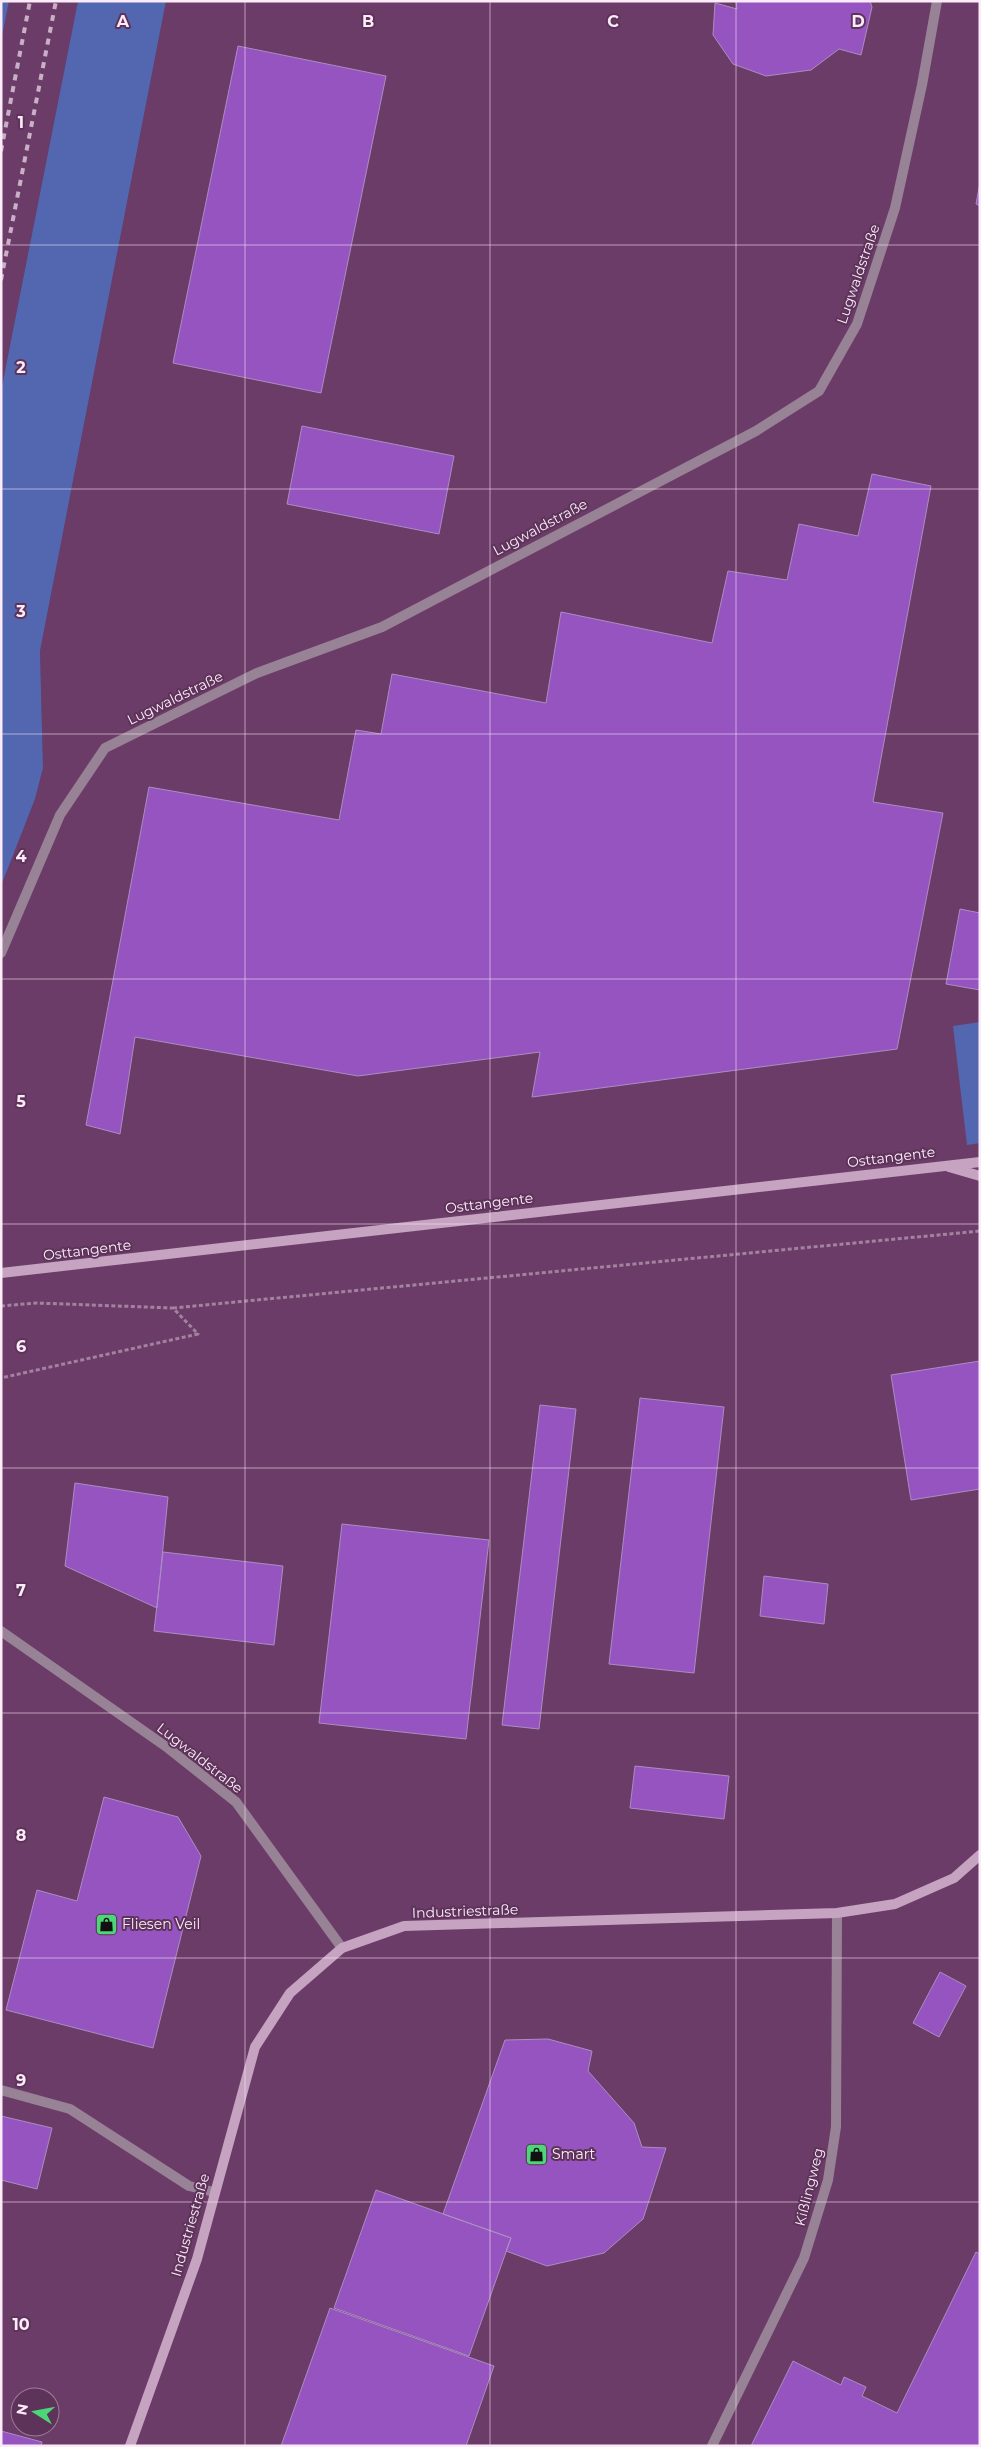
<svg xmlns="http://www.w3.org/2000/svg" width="981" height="2447" font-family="Montserrat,sans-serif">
	<rect width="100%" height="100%" fill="#5e335a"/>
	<path fill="#6c3c68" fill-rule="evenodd" d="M 9,1 L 78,1 L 1,391 L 1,41 Z
		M 166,1 L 980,1 L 980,2446 L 1,2446 L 1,886 L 35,799 L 43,768 L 40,651 ZM 20,2397 L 50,2397 L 50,2427 L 20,2427 Z"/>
	<path fill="#5367b0" d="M 1,1 L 9,1 L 1,41 Z
		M 78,1 L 166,1 L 40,651 L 43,768 L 35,799 L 1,886 L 1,391 Z
		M 980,1022 L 980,1143 L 967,1145 L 953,1026 Z"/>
	<path fill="#9654c0" stroke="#ab8dc2" d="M 736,1 L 870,1 L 872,7 L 861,55 L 839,49 L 811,70 L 766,76 L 733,64 L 713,35 L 715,3 L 737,9 Z
		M 238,46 L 386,76 L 321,393 L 173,363 Z
		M 980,183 L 980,206 L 976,204 Z
		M 302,426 L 454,456 L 439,534 L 287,504 Z
		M 872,474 L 931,486 L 873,802 L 943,813 L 897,1049 L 532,1097 L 540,1052 L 358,1076 L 135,1037 L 120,1134 L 86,1125 L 149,787 L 339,820 L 356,730 L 381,734 L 392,674 L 546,703 L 561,612 L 712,643 L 728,571 L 787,580 L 799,524 L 858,536 Z
		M 960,909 L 980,913 L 980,990 L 946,984 Z
		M 980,1361 L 980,1489 L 911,1500 L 891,1375 Z
		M 640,1398 L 724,1407 L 694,1673 L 609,1664 Z
		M 540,1405 L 576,1409 L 539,1729 L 502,1725 Z
		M 75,1483 L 168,1497 L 157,1608 L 65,1566 Z
		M 342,1524 L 489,1540 L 466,1739 L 319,1723 Z
		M 163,1552 L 283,1566 L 274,1645 L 154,1631 Z
		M 764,1576 L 828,1584 L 824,1624 L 760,1616 Z
		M 635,1766 L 729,1776 L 724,1819 L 630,1808 Z
		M 104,1797 L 178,1817 L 201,1856 L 153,2048 L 6,2010 L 37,1890 L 77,1901 Z
		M 940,1972 L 966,1986 L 939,2037 L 913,2023 Z
		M 548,2039 L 592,2051 L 588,2071 L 634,2123 L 642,2147 L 666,2148 L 643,2219 L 604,2253 L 547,2266 L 506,2251 L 511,2238 L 443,2214 L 505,2040 Z
		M 1,2116 L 52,2128 L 37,2189 L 1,2180 Z
		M 376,2190 L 511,2238 L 469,2356 L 334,2308 Z
		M 976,2252 L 980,2254 L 980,2446 L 751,2446 L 793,2361 L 841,2385 L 844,2377 L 866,2387 L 862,2396 L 897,2413 Z
		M 330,2308 L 494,2366 L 466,2446 L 281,2446 Z
		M 1,2431 L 42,2442 L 41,2446 L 1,2446 Z"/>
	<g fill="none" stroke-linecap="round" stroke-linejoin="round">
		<path stroke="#a2829f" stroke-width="3" stroke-dasharray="4 2.5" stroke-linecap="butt" d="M 1,1306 L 36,1303 L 173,1308 L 198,1334 L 1,1378
			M 173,1308 L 980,1231"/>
		<path stroke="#988295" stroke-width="10" d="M 1,2090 L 70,2109 L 189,2186 L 214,2192"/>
		<path stroke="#988295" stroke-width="10" d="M 1,953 L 60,815 L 105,748 L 257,673 L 382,627 L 756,431 L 819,391 L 857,324 L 895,208 L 922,85 L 937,1
			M 1,1631 L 168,1748 L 236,1802 L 342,1948
			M 712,2446 L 804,2258 L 828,2180 L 836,2127 L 837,1913"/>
		<path stroke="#c5a3c1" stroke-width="10" d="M 949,1167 L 980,1176
			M 1,1273 L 980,1162
			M 130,2446 L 197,2259 L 255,2047 L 290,1993 L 342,1948 L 404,1926 L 837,1913 L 895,1904 L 954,1878 L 980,1855"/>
		<path stroke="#c8b0c6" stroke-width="4" stroke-dasharray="6 6" stroke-linecap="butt" d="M 1,151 L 30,1
			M 1,280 L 56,1"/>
	</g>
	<path fill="none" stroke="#fcecfa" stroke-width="1" stroke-opacity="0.55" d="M 245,1 L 245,2446M 490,1 L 490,2446M 736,1 L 736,2446M 1,245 L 980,245M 1,489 L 980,489M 1,734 L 980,734M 1,979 L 980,979M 1,1224 L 980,1224M 1,1468 L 980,1468M 1,1713 L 980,1713M 1,1958 L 980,1958M 1,2202 L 980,2202"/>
	<defs>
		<symbol id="shop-square" viewBox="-11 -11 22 22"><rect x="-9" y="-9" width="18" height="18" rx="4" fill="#4cd677" stroke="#5e335a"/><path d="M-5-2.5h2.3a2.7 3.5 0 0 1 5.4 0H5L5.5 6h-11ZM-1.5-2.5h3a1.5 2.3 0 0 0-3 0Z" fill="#111"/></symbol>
	</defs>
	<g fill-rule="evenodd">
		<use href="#shop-square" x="94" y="1912" width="25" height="25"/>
		<use href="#shop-square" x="524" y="2142" width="25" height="25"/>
	</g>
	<g text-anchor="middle" stroke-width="4" stroke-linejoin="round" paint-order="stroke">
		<g font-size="14" fill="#fcecfa" stroke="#5e335a">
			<text transform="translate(858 274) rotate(-71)" y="5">Lugwaldstraße</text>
			<text transform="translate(540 527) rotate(-28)" y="5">Lugwaldstraße</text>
			<text transform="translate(175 698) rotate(-26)" y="5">Lugwaldstraße</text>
			<text transform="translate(891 1157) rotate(-7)" y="5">Osttangente</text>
			<text transform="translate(489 1203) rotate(-7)" y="5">Osttangente</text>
			<text transform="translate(87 1250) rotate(-7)" y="5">Osttangente</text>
			<text transform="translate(200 1758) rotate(38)" y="5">Lugwaldstraße</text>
			<text transform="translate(465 1911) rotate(-2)" y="5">Industriestraße</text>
			<text transform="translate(809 2187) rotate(-76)" y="5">Kißlingweg</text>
			<text transform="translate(190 2225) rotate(-74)" y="5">Industriestraße</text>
		</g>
		<g font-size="14" fill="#fcecfa" stroke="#5e335a" text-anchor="start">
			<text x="122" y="1929">Fliesen Veil</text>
			<text x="552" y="2159">Smart</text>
		</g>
	</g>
	<g font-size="16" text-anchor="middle" font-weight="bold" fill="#fcecfa" stroke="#5e335a" stroke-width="4" stroke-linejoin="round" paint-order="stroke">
		<text x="123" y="27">A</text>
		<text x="368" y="27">B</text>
		<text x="613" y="27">C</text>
		<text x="858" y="27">D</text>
		<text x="21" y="128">1</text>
		<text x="21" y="373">2</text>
		<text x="21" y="617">3</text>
		<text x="21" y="862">4</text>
		<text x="21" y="1107">5</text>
		<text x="21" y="1352">6</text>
		<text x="21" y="1596">7</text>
		<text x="21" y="1841">8</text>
		<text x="21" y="2086">9</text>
		<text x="21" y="2330">10</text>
	</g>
	<rect width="981" height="2447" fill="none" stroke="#fcecfa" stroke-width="5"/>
	<g transform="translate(35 2412) rotate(281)"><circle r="24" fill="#5e335a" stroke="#9d7d9a"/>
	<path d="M0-4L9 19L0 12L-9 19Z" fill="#4cd677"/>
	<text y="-8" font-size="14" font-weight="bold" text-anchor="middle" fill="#fcecfa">N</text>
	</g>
</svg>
